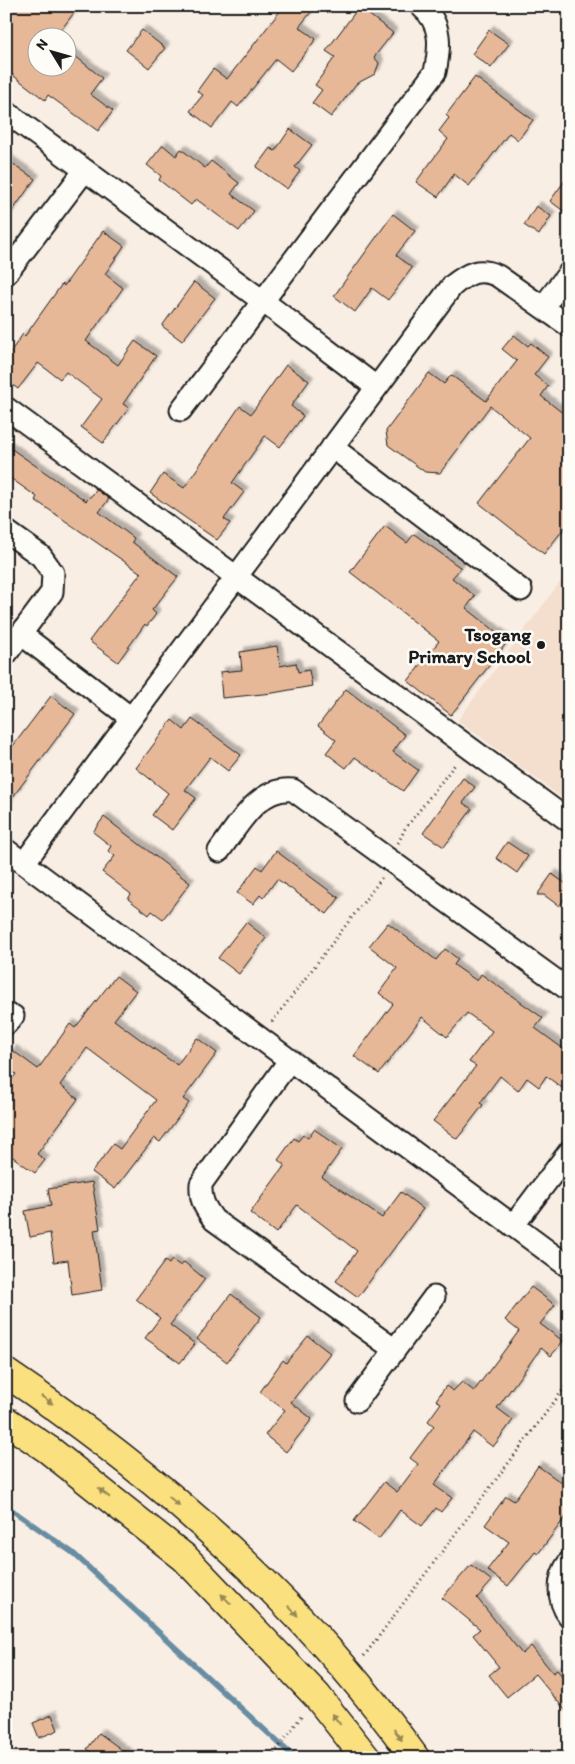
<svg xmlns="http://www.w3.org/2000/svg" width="575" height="1764" font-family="Itim,sans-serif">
	<defs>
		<filter id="shadow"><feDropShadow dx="4.5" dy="-4.5" stdDeviation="1" flood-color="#0004"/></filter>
	</defs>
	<rect width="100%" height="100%" fill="#f9eee4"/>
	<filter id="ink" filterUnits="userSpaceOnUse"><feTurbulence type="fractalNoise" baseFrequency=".02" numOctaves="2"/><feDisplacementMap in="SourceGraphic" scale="10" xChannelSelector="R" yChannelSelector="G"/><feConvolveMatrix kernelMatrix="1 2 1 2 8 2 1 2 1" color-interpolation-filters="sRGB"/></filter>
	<g filter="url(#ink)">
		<path fill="#f4decd" d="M 569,570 L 569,803 L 458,720 Z"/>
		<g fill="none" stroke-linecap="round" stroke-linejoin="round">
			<path stroke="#678da2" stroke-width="5.5" d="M 6,1506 L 73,1553 L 295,1758"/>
		</g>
		<path fill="#e7b897" stroke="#1c1c1c" filter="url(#shadow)" d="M 6,6 L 79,6 L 55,38 L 38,38 L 38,68 L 68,68 L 68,50 L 102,78 L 90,94 L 113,111 L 98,131 L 48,95 L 45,100 L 6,70 Z
			M 284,6 L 316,6 L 299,27 L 316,39 L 291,71 L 276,59 L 238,107 L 232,102 L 212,128 L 190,111 L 203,95 L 197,91 L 213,69 L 227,79 Z
			M 359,7 L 393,33 L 374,57 L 379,63 L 375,74 L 356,84 L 331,117 L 312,103 L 322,90 L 315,85 L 335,57 L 326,51 Z
			M 142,30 L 165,48 L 149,68 L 126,50 Z
			M 489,30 L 509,44 L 491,68 L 472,54 Z
			M 475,77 L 533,120 L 518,140 L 509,133 L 469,186 L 454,174 L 438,197 L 416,182 L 448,139 L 439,131 L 449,118 L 446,115 Z
			M 290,129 L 312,145 L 295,167 L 300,171 L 287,189 L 256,167 L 270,148 L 275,151 Z
			M 163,145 L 176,156 L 181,149 L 205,168 L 211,161 L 239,183 L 231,194 L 254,211 L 239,231 L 196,199 L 191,205 L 159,180 L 161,176 L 147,165 Z
			M 6,159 L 35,179 L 6,220 Z
			M 569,175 L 569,215 L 550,201 Z
			M 536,206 L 551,216 L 539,235 L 524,225 Z
			M 393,214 L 415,231 L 396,255 L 412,268 L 388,300 L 372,288 L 355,312 L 334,296 Z
			M 103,231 L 124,246 L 105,274 L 123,288 L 86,341 L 118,365 L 135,341 L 156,356 L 123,404 L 129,408 L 103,443 L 81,427 L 102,399 L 66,372 L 60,379 L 38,363 L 18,389 L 6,380 L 6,358 L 23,334 L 25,336 L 62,284 L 64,286 Z
			M 194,282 L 215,298 L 182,341 L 162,326 Z
			M 514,335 L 528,346 L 531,343 L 548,357 L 534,375 L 548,386 L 541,396 L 569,418 L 569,522 L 544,554 L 479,503 L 530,438 L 490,406 L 440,473 L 425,472 L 388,445 L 386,431 L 429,373 L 444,384 L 451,375 L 486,401 L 517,361 L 502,349 Z
			M 286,365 L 309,381 L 291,406 L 303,416 L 280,447 L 265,436 L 232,483 L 244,492 L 224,519 L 230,523 L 217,540 L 150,493 L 163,474 L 184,488 L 240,406 L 251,414 Z
			M 6,445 L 86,501 L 97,490 L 109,499 L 99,512 L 134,538 L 132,542 L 178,577 L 152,610 L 156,614 L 147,626 L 145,624 L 118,662 L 89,641 L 141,573 L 35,500 L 37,497 L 6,475 Z
			M 385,526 L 407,543 L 414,534 L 461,568 L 452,578 L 475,596 L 466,608 L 508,641 L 451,715 L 408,681 L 439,641 L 350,572 Z
			M 277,646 L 280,666 L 296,663 L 298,672 L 309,670 L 312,686 L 273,693 L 222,698 L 220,672 L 242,670 L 240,652 Z
			M 346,689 L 405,735 L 393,752 L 418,770 L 403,791 L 355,757 L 346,768 L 326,753 L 336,740 L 318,726 Z
			M 51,696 L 75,714 L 6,806 L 6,755 Z
			M 192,719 L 241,755 L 228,771 L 210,757 L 185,790 L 196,798 L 172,830 L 152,815 L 168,793 L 136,768 L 172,720 L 184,730 Z
			M 463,778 L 475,787 L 463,803 L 472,809 L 444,847 L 423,833 Z
			M 104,817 L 190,883 L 163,919 L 152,911 L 149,915 L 128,899 L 131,894 L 102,872 L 115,856 L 108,851 L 111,846 L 93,832 Z
			M 507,842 L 528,856 L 517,873 L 496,858 Z
			M 276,851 L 339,898 L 327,914 L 277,879 L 263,898 L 260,895 L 253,904 L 237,893 L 257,866 L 262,870 Z
			M 552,874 L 569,886 L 569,893 L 559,906 L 544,895 L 537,895 Z
			M 246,922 L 266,938 L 239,974 L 218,958 Z
			M 388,923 L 436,960 L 445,949 L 458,959 L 454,965 L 477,981 L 481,974 L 543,1018 L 535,1028 L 569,1053 L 569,1093 L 546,1076 L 539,1087 L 527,1078 L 518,1091 L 500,1076 L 480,1103 L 483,1105 L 457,1139 L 433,1121 L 476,1066 L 469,1062 L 492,1031 L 467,1013 L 447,1037 L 422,1017 L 379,1074 L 354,1056 L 393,1004 L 379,993 L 397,968 L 369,946 Z
			M 116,976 L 136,991 L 114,1020 L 137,1037 L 177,1065 L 197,1038 L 217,1053 L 183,1099 L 189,1103 L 160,1142 L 154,1138 L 115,1189 L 92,1172 L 113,1144 L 120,1149 L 156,1100 L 87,1048 L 60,1085 L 78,1099 L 37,1154 L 45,1160 L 35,1173 L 6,1152 L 6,1087 L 16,1074 L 6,1067 L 6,1058 L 12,1050 L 38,1069 L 70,1024 L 75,1028 Z
			M 314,1129 L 342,1149 L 322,1177 L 382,1218 L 401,1192 L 423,1209 L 358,1297 L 336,1281 L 357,1251 L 335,1234 L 297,1205 L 276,1233 L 250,1213 L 285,1165 L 278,1160 L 294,1138 L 298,1141 L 303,1135 L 308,1138 Z
			M 92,1182 L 100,1229 L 94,1230 L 102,1290 L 72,1295 L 68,1260 L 54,1262 L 50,1233 L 30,1237 L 25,1211 L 51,1206 L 48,1189 Z
			M 172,1260 L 181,1266 L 184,1262 L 205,1279 L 170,1325 L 195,1344 L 180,1363 L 145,1338 L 160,1318 L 136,1299 L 165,1261 L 169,1264 Z
			M 531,1287 L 555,1305 L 540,1324 L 563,1341 L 551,1356 L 541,1348 L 497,1408 L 513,1420 L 493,1447 L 473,1432 L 434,1485 L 452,1498 L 441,1512 L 436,1508 L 422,1526 L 400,1510 L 379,1539 L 354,1521 L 384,1482 L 397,1492 L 418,1464 L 410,1458 L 434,1426 L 428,1421 L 441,1403 L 436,1400 L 446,1386 L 453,1391 L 462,1382 L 474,1391 L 519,1331 L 505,1320 Z
			M 231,1294 L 261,1317 L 227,1362 L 197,1339 Z
			M 308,1336 L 330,1353 L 291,1402 L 312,1419 L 286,1452 L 265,1435 L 285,1410 L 260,1392 L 283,1360 L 286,1363 Z
			M 538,1466 L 566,1486 L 569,1494 L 569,1512 L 538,1554 L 535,1552 L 508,1586 L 487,1570 L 509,1542 L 485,1525 L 506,1496 L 514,1501 Z
			M 471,1565 L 492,1581 L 477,1598 L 522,1654 L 531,1646 L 553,1673 L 557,1670 L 569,1684 L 569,1715 L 535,1674 L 507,1697 L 489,1675 L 499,1667 L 473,1635 L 480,1629 L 442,1598 Z
			M 52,1715 L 58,1730 L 39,1738 L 33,1723 Z
			M 99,1733 L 133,1758 L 99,1758 L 87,1749 Z"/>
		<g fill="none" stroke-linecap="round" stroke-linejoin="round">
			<defs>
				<path id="street" d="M 6,112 L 264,302 L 376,387
					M 6,274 L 85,170
					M 543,307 L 569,273
					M 6,408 L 569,821
					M 181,410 L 435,72 C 440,48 443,24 421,6
					M 332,447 L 521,590
					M 6,531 L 41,556 L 53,573 L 52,592 L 6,654
					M 21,634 L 131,718
					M 6,850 L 569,1267
					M 219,851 C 238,826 258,786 293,790 L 569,990
					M 24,863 L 452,286 C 468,273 479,267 498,276 L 569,326
					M 6,1024 L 13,1016
					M 289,1061 L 201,1184 C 200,1200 205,1208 214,1220 L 395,1350
					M 513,1226 L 569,1152
					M 357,1401 L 434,1297
					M 569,1562 C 557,1578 557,1600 569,1616"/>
				<path id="primary" d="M 6,1373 C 162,1478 305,1604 415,1758
					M 6,1421 L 49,1450 L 185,1558 L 317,1696 L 366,1758"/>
			</defs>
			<use href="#street" stroke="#1c1c1c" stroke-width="25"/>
			<use href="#primary" stroke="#1c1c1c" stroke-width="31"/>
			<path stroke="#1c1c1c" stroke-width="3" stroke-dasharray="1 4" stroke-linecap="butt" d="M 398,843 L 405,829 L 456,763
				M 272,1022 L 382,878
				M 364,1656 L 569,1382
				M 271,1758 L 303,1714"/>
			<use href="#street" stroke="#fdfcf7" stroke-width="21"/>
			<use href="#primary" stroke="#fbe080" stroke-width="28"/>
		</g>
		<defs><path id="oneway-solid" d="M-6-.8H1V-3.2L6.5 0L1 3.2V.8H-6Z" transform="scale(1.25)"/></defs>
		<g fill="#978853">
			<use href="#oneway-solid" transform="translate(47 1400) rotate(34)"/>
			<use href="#oneway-solid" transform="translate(104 1493) rotate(-142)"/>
			<use href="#oneway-solid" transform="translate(174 1501) rotate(39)"/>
			<use href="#oneway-solid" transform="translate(226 1599) rotate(-135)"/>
			<use href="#oneway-solid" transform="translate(293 1611) rotate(46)"/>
			<use href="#oneway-solid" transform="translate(336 1719) rotate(-128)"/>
			<use href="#oneway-solid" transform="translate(398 1735) rotate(54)"/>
		</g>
	</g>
	<circle fill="#1c1c1c" stroke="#fdfcf7" stroke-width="2" cx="541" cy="645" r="5"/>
	<g text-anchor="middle" stroke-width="5" stroke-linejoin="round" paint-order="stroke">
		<g font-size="19" font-weight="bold" fill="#1c1c1c" stroke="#fdfcf7" text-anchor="end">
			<text x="531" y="641">Tsogang<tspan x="531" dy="22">Primary School</tspan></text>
		</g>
	</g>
	<rect width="575" height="1764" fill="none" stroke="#fdfcf7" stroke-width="25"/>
	<rect x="12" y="12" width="550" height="1739" fill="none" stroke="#1c1c1c" stroke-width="2" filter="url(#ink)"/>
	<g transform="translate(52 52) rotate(307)"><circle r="24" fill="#fdfcf7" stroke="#a3a29f"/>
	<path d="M0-4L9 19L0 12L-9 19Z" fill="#1c1c1c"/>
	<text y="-8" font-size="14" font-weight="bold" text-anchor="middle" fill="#1c1c1c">N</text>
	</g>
</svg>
